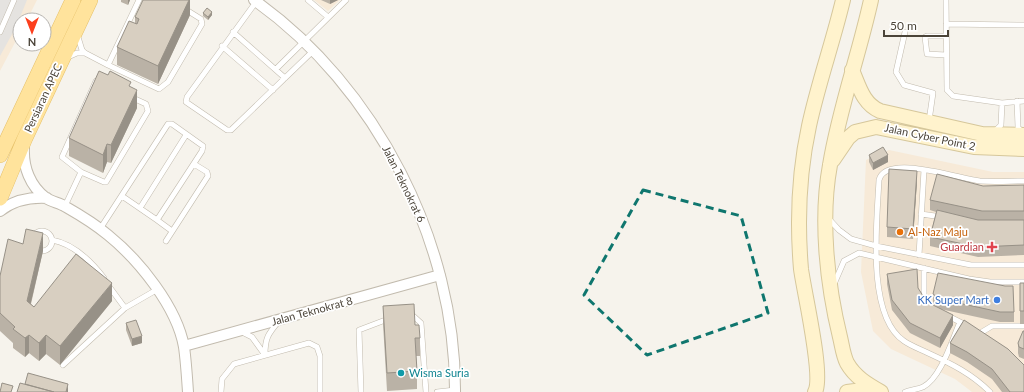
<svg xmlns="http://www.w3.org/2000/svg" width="1024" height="392" font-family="Lato,sans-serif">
	<rect width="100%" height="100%" fill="#f6f3ec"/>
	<path fill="#f7ead8" d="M 0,0 L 37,0 L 27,20 L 20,20 L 20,33 L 0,71 Z
		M 314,0 L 340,0 L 328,11 Z
		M 889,150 L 993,172 L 1024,172 L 1024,392 L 972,392 L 955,379 L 891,349 L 873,331 L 861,272 L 866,160 Z"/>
	<path fill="#e5e3e0" d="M 0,0 L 27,0 L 16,27 L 0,56 Z"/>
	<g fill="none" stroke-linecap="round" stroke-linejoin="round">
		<defs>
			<path id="lane" d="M 139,0 L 108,65 L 159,89 L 168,82 L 202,24 L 201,19 L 185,9
				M 308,0 L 328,17
				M 946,0 L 947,90 L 953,96 L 1002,103 L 1024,101
				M 256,2 L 187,97 L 186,102 L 227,130 L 231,130 L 313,51
				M 946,24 L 1024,25
				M 0,32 L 14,0
				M 233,32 L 285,78
				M 905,32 L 896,72 L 904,85 L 933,93 L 929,121
				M 945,36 L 927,36 L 925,37 L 927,54 L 946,55
				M 222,46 L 273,90
				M 85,53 L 108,65
				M 68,57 L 77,53 L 85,53 L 82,50 L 77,34
				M 276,69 L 346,0
				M 96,81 L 146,104 L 148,111 L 106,182 L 104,182 L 81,172 L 62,157 Z
				M 1017,101 L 1018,127 L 1022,133
				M 995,131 L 1001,125 L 1002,103
				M 65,206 L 81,172
				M 140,208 L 186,135
				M 921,214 L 942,217
				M 828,218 L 839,230 L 851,239 L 876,246 L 971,265 L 1024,265
				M 157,220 L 172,231
				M 100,229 L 168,124 L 172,124 L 203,146 L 202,151 L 157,220 L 122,196
				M32 241a10 10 0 1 1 20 0a10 10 0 1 1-20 0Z
				M 52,240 C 74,244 91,261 104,278
				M 166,241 L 208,176 L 207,172 L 194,164
				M 919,255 L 924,170
				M 924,268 L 924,296 L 928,304
				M 834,284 L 844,261 L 859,253 L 969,279 L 990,282 L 1024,282
				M 108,285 L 125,308 L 158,289
				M 411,314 L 421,323 L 426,392
				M 946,315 L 968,326
				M 240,331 L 252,337 L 265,355 C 265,338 268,334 279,321
				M 982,332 L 992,326 L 1024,326
				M 63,365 L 125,308
				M 221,392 L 222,379 L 234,364 L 309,343 L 317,347 L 320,356 L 320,392
				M 361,392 L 359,330 L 388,319
				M 437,392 L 455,390
				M 905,392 C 911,390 918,389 923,387 C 941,378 952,340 960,322
				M 990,392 C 972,374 952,364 928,353 C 920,349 911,346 904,341 C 866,316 877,221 879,180 C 886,153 960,179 980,181 C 995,182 1010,181 1024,181"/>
			<path id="street" d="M 254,0 C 376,86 456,243 455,392
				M 24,148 C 23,167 30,186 46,198 C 52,202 60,203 66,207 C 80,215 96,225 108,235 C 139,260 177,307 184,347 C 186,361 187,377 188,392
				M 0,211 C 14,200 29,197 47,198
				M 184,346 L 440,275"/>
			<path id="secondary" d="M 871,0 C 859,55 839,109 830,165 C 820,219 827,284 840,337 C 842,345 843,355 847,363 C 855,377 867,384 881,392
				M 852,70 C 859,86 863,104 880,111 L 982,134 L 1024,135
				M 833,160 L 848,138 L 855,132 L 876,127 L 974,147 L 1024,149
				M 815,392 C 824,376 804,292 801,269 C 797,222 799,172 809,126 C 818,84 833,42 843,0
				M 847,392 L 863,390 L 878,391"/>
			<path id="primary" d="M 0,155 L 73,0
				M 0,198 L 25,138 L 90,0"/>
		</defs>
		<use href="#lane" stroke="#c2bbae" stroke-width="6"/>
		<use href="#street" stroke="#c2bbae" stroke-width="12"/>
		<use href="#secondary" stroke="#d6c79b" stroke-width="16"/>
		<use href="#primary" stroke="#e6c16a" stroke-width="16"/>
		<use href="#lane" stroke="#fff" stroke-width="5"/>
		<use href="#street" stroke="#fff" stroke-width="10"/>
		<use href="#secondary" stroke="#fff3cd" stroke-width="14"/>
		<use href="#primary" stroke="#ffe39c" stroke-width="15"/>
	</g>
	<path fill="#bab2a6" d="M 121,0 L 130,0 L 128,5 L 121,2 Z
		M 190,0 L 190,15 L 158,84 L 117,65 L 117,47 L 135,23 L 135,17 Z
		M 321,0 L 338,0 L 330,4 Z
		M 203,13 L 212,15 L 208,20 L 203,16 Z
		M 131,87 L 137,108 L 111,163 L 107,162 L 103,173 L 69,156 L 69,138 Z
		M 869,155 L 888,162 L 873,170 L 869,162 Z
		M 917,181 L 913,239 L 887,237 L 887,227 Z
		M 1024,185 L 1024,255 L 978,257 L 930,246 L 930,237 L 936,212 L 930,210 L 930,200 L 983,186 Z
		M 43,251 L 31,304 L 34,307 L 112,301 L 60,365 L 46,354 L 39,361 L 29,353 L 25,357 L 13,348 L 13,343 L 0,331 L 0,276 Z
		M 887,274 L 918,288 L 927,302 L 939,308 L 933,304 L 933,294 L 1014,312 L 1014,322 L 1000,322 L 940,309 L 953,325 L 940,348 L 910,333 L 892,310 L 887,284 Z
		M 1020,283 L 1024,283 L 1024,324 L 1020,324 Z
		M 383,306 L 415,325 L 420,338 L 420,356 L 416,356 L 417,371 L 417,389 L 387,391 L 383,324 Z
		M 964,320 L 1024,392 L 1002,392 L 992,379 L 967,362 L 950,353 L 950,343 Z
		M 126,323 L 142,343 L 132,346 L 126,330 Z
		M 1024,331 L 1024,359 L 1019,357 L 1018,353 L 1018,343 Z"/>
	<path fill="#979187" d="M 128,0 L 130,0 L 128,5 Z
		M 189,0 L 190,0 L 190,15 L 158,84 L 158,66 Z
		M 330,0 L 338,0 L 330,4 Z
		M 212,12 L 212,15 L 208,20 L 208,17 Z
		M 137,90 L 137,108 L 111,163 L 111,145 Z
		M 107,144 L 107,162 L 103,173 L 103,155 Z
		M 888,155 L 888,162 L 873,170 L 873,163 Z
		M 917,171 L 917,181 L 913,239 L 913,229 Z
		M 43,233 L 43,251 L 27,319 L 27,301 Z
		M 112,283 L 112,301 L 60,365 L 60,346 Z
		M 953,315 L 953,325 L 940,348 L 940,338 Z
		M 29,335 L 29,353 L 25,357 L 25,338 Z
		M 46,335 L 46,354 L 39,361 L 39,343 Z
		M 142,336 L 142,343 L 132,346 L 132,339 Z
		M 68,384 L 68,392 L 66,392 Z"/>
	<path fill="#d8cfc1" stroke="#979187" d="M 143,0 L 189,0 L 158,66 L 117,47 L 129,21 L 137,24 L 139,19 L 135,17 Z
		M 207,8 L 212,12 L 208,17 L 203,13 Z
		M 99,71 L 108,75 L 110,71 L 131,82 L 129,86 L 137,90 L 111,145 L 107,144 L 103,155 L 69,138 Z
		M 883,147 L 888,155 L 873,163 L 869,155 Z
		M 889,169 L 917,171 L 913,229 L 887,227 Z
		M 937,174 L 983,186 L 1024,185 L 1024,211 L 982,211 L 930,200 Z
		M 937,210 L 978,220 L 1024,220 L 1024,245 L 978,247 L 930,237 Z
		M 26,229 L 43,233 L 27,301 L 34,307 L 76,254 L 112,283 L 60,346 L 46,335 L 39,343 L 29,335 L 25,338 L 13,329 L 15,327 L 0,313 L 0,276 L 8,239 L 23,244 Z
		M 917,269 L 918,288 L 927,302 L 953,315 L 940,338 L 910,323 L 892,300 L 887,274 Z
		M 938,273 L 1005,286 L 1013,286 L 1014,312 L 1000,312 L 940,299 L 933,294 Z
		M 1020,283 L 1024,283 L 1024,311 L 1020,311 Z
		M 414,304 L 415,325 L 419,325 L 420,338 L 415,338 L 417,371 L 387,373 L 383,306 Z
		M 136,320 L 142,336 L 132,339 L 126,323 Z
		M 964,320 L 1008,349 L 1024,365 L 1024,392 L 1010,392 L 992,369 L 967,352 L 950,343 Z
		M 1023,331 L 1024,331 L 1024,349 L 1019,347 L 1018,343 Z
		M 28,373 L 68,384 L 66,392 L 54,392 L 25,384 Z
		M 2,383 L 13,386 L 11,392 L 0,392 Z
		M 20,383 L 54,392 L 17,392 Z"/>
	<path fill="none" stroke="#0f766e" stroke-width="3" stroke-dasharray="8 5" stroke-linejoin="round" d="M 643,190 L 741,216 L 768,313 L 647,355 L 584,295 Z"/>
	<circle fill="#e8710a" stroke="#fff" stroke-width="1.5" cx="900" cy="232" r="4"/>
	<path fill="#e0444e" stroke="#fff" stroke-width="1.5" d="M990 241h4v4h4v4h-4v4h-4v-4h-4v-4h4z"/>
	<circle fill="#3f7fe0" stroke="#fff" stroke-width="1.5" cx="997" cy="300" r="4"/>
	<circle fill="#0f9aa8" stroke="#fff" stroke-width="1.5" cx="401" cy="373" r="4"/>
	<g text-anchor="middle" stroke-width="3.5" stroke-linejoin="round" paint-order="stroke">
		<g font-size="11" fill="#4b4439" stroke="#fff">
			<text transform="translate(43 98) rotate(-65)" y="4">Persiaran APEC</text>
			<text transform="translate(930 137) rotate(12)" y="4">Jalan Cyber Point 2</text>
			<text transform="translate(404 184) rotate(64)" y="4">Jalan Teknokrat 6</text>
			<text transform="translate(312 311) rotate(-15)" y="4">Jalan Teknokrat 8</text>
		</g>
		<g font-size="11" fill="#c56008" stroke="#fff" text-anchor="start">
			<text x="908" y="236">Al-Naz Maju</text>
		</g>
		<g font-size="11" fill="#be3a42" stroke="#fff" text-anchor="end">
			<text x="984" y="251">Guardian</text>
		</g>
		<g font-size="11" fill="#366cbe" stroke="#fff" text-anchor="end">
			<text x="989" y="304">KK Super Mart</text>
		</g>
		<g font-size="11" fill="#0d838f" stroke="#fff" text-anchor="start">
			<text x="409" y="377">Wisma Suria</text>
		</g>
	</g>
	<g transform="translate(32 32) rotate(180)"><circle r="19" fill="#ffffff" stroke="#b7b4b0"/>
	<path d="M0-3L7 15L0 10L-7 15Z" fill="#fc3f1d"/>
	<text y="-6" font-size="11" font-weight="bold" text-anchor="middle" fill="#4b4439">N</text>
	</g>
	<path d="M884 30v6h64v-6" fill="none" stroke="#4b4439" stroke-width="2"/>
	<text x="890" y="30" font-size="12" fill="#4b4439" stroke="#ffffff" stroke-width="3" paint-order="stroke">50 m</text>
</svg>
